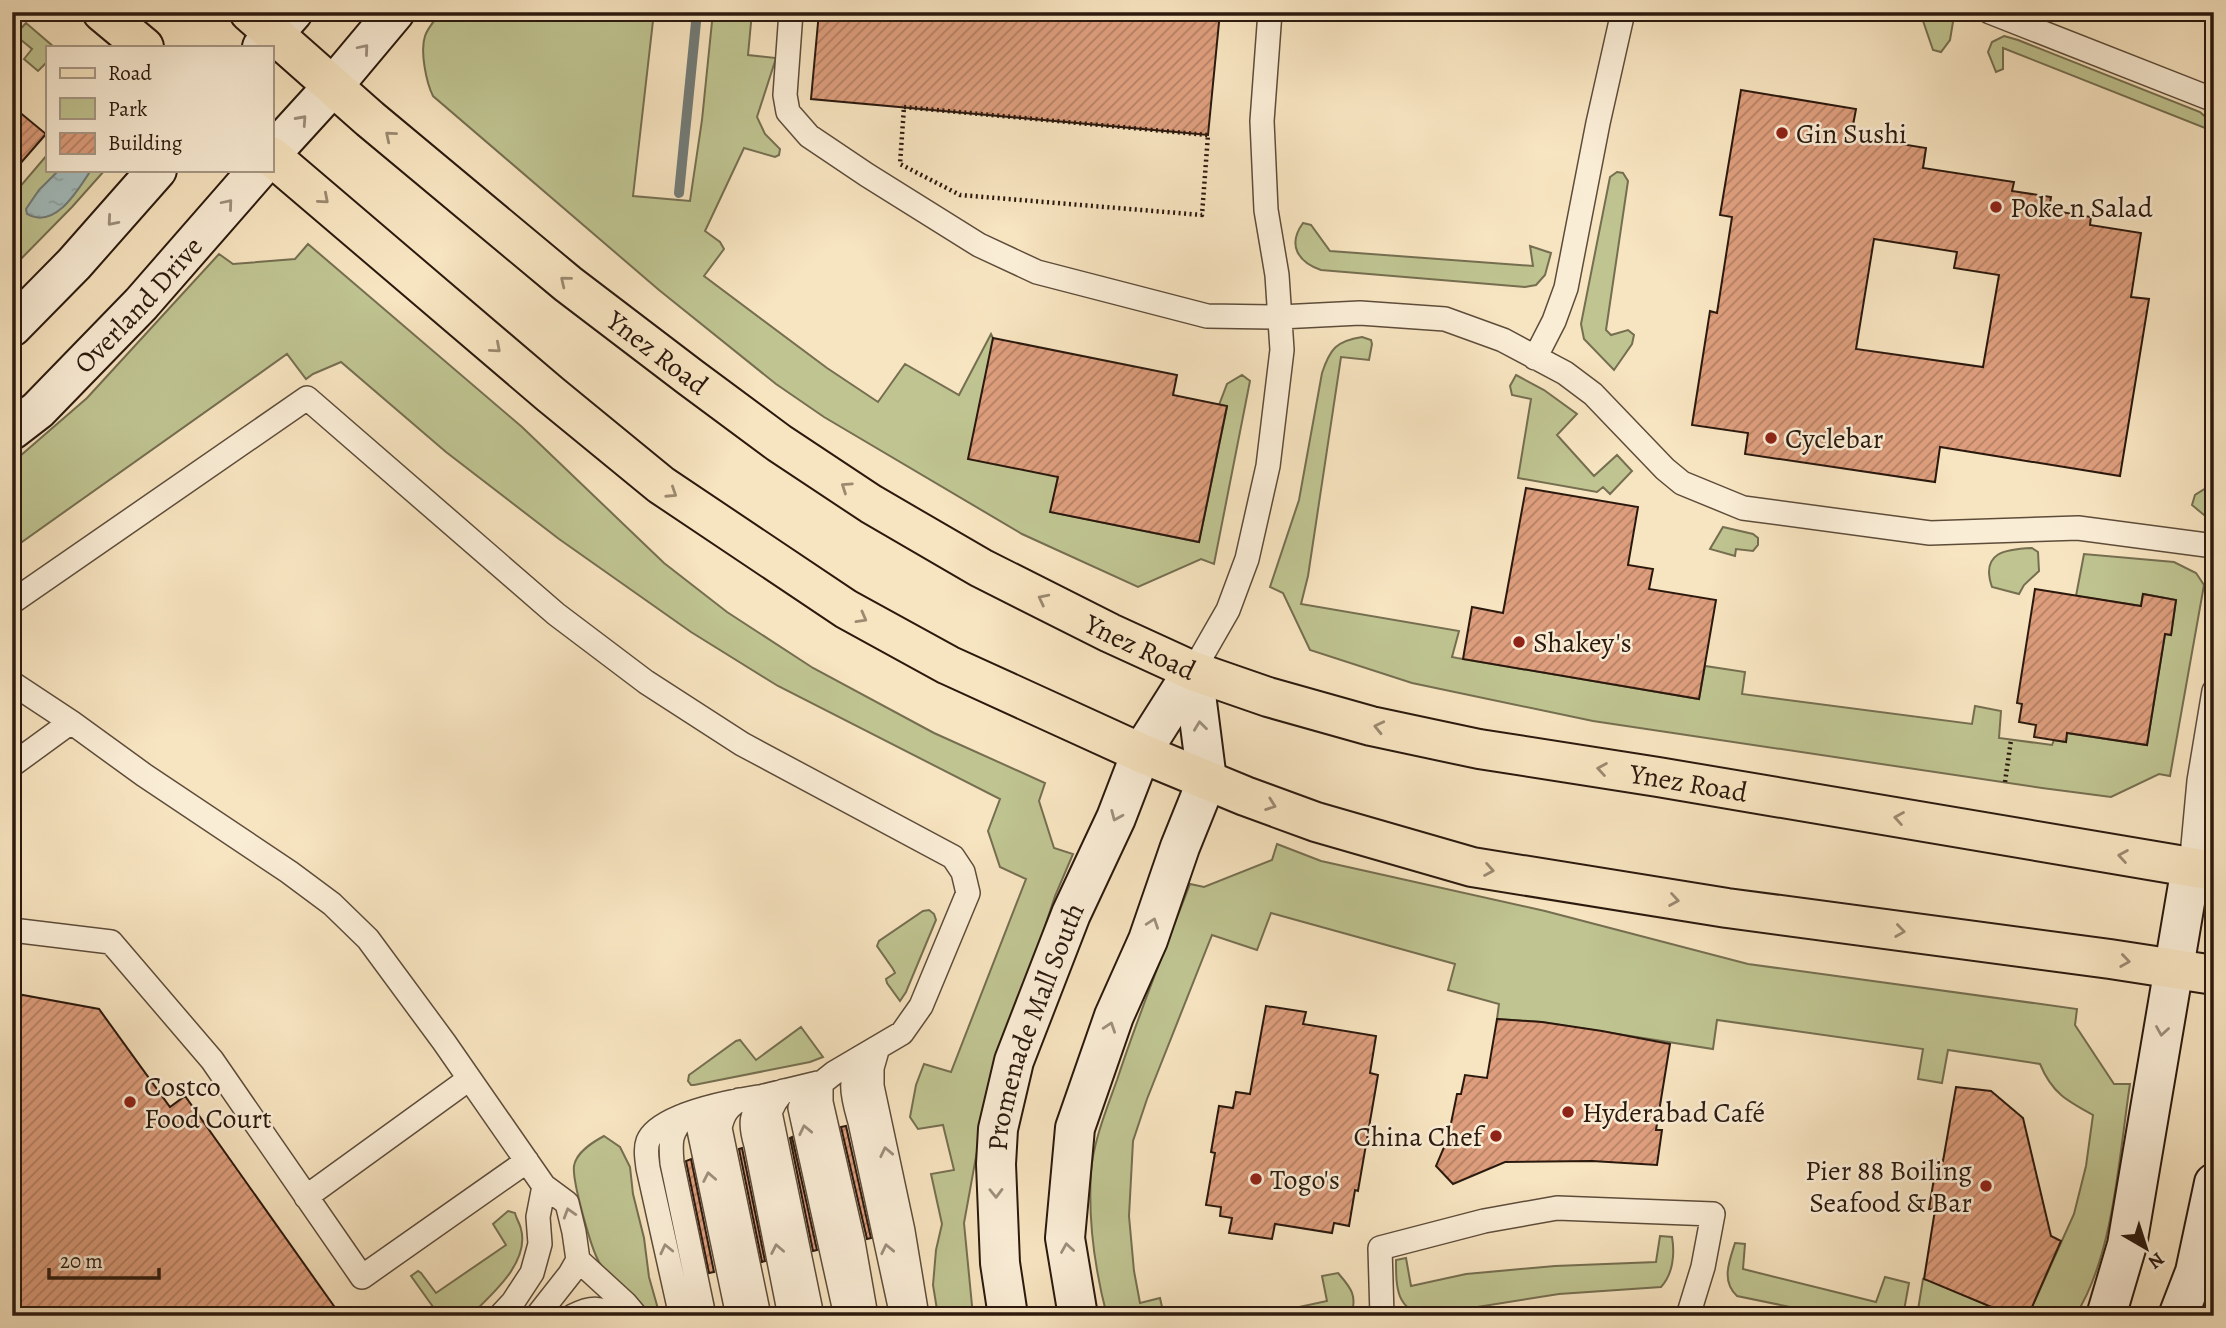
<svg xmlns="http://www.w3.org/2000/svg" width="2226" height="1328" font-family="Alegreya,serif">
	<defs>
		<pattern id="water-ripples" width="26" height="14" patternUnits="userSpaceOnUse" patternTransform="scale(1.75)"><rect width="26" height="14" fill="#a2bcbd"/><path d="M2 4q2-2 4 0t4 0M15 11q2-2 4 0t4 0" fill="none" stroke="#8ca1a1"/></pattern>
		<pattern id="building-hatch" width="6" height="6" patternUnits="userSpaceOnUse" patternTransform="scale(1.75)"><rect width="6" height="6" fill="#de9e7d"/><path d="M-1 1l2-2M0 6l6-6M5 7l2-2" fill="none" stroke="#b48065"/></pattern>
	</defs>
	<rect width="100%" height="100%" fill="#f7e4c0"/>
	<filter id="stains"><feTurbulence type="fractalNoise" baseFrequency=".00286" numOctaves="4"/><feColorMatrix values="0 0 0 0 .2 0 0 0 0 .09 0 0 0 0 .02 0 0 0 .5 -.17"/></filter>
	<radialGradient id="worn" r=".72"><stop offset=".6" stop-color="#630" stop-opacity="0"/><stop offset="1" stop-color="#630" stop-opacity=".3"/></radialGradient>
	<path fill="#bfc491" stroke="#756e50" stroke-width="2" d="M 441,12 L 654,12 L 633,196 L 690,201 L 702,120 L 713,12 L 752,12 L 748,55 L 776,58 L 757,117 L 765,134 L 780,149 L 779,155 L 775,157 L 744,148 L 705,231 L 720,242 L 724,249 L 704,276 L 827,368 L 878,402 L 905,364 L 959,395 L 991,334 L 1058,477 L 1051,512 L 1199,542 L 1227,407 L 1219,405 L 1227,384 L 1242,375 L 1250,381 L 1214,564 L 1201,559 L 1138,587 L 1022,534 L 824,417 L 776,384 L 659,290 L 433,96 C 426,82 420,51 425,36 C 428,27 436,19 441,12 Z
		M 1890,12 L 1937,12 L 1953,22 L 1950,40 L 1941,52 L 1933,50 L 1923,21 Z
		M 26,23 L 54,47 L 47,47 L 47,62 L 38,71 L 24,59 L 32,49 L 15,35 Z
		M 2004,36 L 2018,40 L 2200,112 L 2209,120 L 2210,130 L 2003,48 L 2003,69 L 1996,72 L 1988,52 L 1992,42 Z
		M 47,155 L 47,170 L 105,170 L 72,207 L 12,268 L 12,196 Z
		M 1617,172 L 1623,173 L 1628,181 L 1606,330 L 1611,335 L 1628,330 L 1634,335 L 1632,344 L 1614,370 L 1584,339 L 1581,324 L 1610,177 Z
		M 1303,223 L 1311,225 L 1330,251 L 1533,266 L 1530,246 L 1551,253 L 1545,275 L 1536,285 L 1525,287 L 1321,270 C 1298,262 1287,245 1303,223 Z
		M 308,244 L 522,427 L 664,563 L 727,612 L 813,668 L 934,733 L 1045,783 L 1039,801 L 1054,848 L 1073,854 L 1055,896 L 985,1107 L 964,1223 L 973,1316 L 938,1316 L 933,1285 L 936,1250 L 942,1224 L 931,1174 L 954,1170 L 943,1125 L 918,1129 L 910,1117 L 916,1085 L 924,1064 L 951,1072 L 1026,879 L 1000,867 L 988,831 L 1000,799 L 778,686 L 691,632 L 559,539 L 446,452 L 341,362 L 313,374 L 306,379 L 287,354 L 12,549 L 12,463 L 87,398 L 219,254 L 233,264 L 295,259 Z
		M 1362,337 L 1371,340 L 1372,344 L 1369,360 L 1341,357 L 1308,576 L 1301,604 L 1459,631 L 1452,657 L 1457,658 L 1699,699 L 1705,666 L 1745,672 L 1742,694 L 1972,724 L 1975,706 L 2001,711 L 1999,738 L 2052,745 L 2054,740 L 2066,742 L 2067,733 L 2147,745 L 2165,634 L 2171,635 L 2176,600 L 2143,594 L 2141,606 L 2076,596 L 2084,554 L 2174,562 L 2196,573 L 2204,585 L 2170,776 L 2159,774 L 2111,797 L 2042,788 L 1593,721 L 1412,683 L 1310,650 L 1283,593 L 1270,587 L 1299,500 L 1322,373 C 1330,349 1336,341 1362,337 Z
		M 1516,375 L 1544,390 L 1577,414 L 1557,435 L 1594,476 L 1617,455 L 1632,471 L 1610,494 L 1603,487 L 1597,492 L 1518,478 L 1531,399 L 1512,395 L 1510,386 Z
		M 2214,483 L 2214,512 L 2204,515 L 2192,505 L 2195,495 Z
		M 1723,527 L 1753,534 L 1758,538 L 1758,545 L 1753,551 L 1736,549 L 1735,556 L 1710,549 Z
		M 2032,548 L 2038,552 L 2039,571 L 2024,585 L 2019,594 L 1992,587 C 1980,552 2006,549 2032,548 Z
		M 1277,844 L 1321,861 L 1545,911 L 1748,964 L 2077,1009 L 2075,1025 L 2114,1084 L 2130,1084 C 2119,1155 2114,1256 2075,1316 L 2028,1316 L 2074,1214 L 2086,1166 L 2093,1115 C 2067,1101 2052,1093 2040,1064 L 1948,1050 L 1942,1083 L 1918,1079 L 1923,1049 L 1717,1020 L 1713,1049 L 1541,1022 L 1497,1019 L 1499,1004 L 1448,990 L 1455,964 L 1271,913 L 1257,950 L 1212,935 L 1147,1099 L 1133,1141 L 1129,1216 L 1134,1271 L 1140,1303 L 1160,1298 L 1164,1316 L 1107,1316 C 1095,1270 1088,1220 1091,1172 C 1093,1142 1107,1108 1117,1080 C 1139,1013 1165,949 1190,884 L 1204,887 L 1272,860 Z
		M 929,910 L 934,914 L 936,920 L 906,992 L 900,1001 L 887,983 L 886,979 L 895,973 L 893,969 L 877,946 L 879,941 L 923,911 Z
		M 801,1027 L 823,1057 L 810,1062 L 694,1085 L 691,1085 L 688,1081 L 689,1075 L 736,1041 L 740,1040 L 756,1060 Z
		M 604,1136 L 620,1147 L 630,1167 L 633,1194 L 644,1238 L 649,1277 L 660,1316 L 646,1316 C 631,1298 612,1281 599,1262 C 591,1248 572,1181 574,1166 C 576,1152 593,1142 604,1136 Z
		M 508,1211 L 515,1213 C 516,1218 520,1224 521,1229 C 530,1263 491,1295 470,1316 L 430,1316 L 436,1311 L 411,1276 L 418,1271 L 421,1273 L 436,1293 L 506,1245 L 493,1224 Z
		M 1660,1236 L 1672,1237 C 1675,1254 1673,1274 1661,1287 L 1559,1294 L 1427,1315 C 1396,1311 1396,1287 1396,1260 L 1406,1258 L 1411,1286 L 1466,1274 L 1555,1266 L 1656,1262 Z
		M 1735,1243 L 1745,1244 L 1743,1269 L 1876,1302 L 1885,1277 L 1909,1283 L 1903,1316 L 1834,1316 L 1737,1296 C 1721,1281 1729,1262 1735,1243 Z
		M 1338,1273 C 1350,1287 1358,1295 1351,1316 L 1257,1316 L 1327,1301 L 1322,1276 Z
		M 1923,1279 L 1955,1286 L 1954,1291 L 2013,1316 L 1917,1316 Z"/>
	<path fill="url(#water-ripples)" stroke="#727b77" stroke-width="2" d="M 59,170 L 91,170 C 78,190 55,230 27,214 L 26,209 L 39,190 Z"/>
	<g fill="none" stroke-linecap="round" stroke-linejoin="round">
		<path stroke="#727b77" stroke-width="10" d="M 679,193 L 697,12"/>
	</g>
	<path fill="url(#building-hatch)" stroke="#2b190e" stroke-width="2" fill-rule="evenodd" d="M 819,12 L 1220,12 L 1208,135 L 811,99 Z
		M 1741,90 L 1856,109 L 1851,136 L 1926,148 L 1923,168 L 2014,182 L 2012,191 L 2051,197 L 2049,210 L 2091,217 L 2090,225 L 2141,233 L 2131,297 L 2149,299 L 2120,476 L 1940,447 L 1935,482 L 1745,454 L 1748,433 L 1692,425 L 1710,311 L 1717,313 L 1732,217 L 1720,215 ZM 1874,239 L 1957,252 L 1954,268 L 1999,275 L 1983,367 L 1856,349 Z
		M 12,106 L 46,134 L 12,173 Z
		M 993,338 L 1177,375 L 1173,395 L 1227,406 L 1199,542 L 1050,512 L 1058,477 L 968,459 Z
		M 1526,488 L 1638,507 L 1628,565 L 1653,569 L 1649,589 L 1716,600 L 1699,699 L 1463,659 L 1472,607 L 1503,613 Z
		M 2035,589 L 2141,606 L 2143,594 L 2176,600 L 2171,635 L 2165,634 L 2147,745 L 2067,733 L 2066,742 L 2034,737 L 2036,725 L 2019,722 L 2022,704 L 2017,703 Z
		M 12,993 L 99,1009 L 170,1107 L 185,1096 L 341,1316 L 12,1316 Z
		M 1266,1006 L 1306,1012 L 1303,1024 L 1376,1036 L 1370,1073 L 1378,1075 L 1358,1191 L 1355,1190 L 1349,1226 L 1334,1223 L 1332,1233 L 1275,1224 L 1272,1239 L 1229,1233 L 1232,1218 L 1220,1216 L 1221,1207 L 1206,1205 L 1215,1153 L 1211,1152 L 1219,1106 L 1233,1108 L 1236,1092 L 1250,1094 Z
		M 1497,1019 L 1542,1022 L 1602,1031 L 1670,1044 L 1656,1130 L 1662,1130 L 1657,1165 L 1592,1161 L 1505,1162 L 1453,1184 L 1436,1166 L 1448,1138 L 1457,1094 L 1461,1094 L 1465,1075 L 1487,1078 Z
		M 1956,1087 L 1991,1091 L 2023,1118 L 2051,1236 L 2061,1241 L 2028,1316 L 2013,1316 L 1924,1279 L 1935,1210 L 1929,1209 L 1937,1160 L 1943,1161 Z
		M 846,1126 L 871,1238 L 867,1239 L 841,1127 Z
		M 792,1137 L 817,1250 L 813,1251 L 790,1138 Z
		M 742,1148 L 765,1261 L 762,1262 L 739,1149 Z
		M 691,1159 L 714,1272 L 709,1273 L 686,1161 Z"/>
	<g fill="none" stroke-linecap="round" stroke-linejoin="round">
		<defs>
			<path id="lane" d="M 791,12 L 785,95 L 788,112 L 809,136 L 867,175 L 979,245 L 1037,272 L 1207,316 L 1280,317 L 1360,313 L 1445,319 L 1503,340 L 1565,373 L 1593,394 L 1665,469 L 1682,483 L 1743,508 L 1930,533 L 2078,528 L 2214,546
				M 1990,12 L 2214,100
				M 1535,358 L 1554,321 L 1566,288 L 1598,123 L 1623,12
				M 12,602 L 307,398 L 556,614 L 646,682 L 742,744 L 953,857 L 963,872 L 968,893 L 921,1006 L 902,1033 L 834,1073 L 805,1096 L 800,1108 L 846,1316
				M 1193,671 L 1228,610 L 1247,559 L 1268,466 L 1282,350 L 1277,275 L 1266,210 L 1262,121 L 1270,12
				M 12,683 L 71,722 L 144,775 L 289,872 L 332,904 L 368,939 L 444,1042 L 544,1186 L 567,1203 L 574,1232 L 578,1260 L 570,1274 L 537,1316
				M 12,765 L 71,722
				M 2191,867 L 2199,781 L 2214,691
				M 12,930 L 111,942 L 212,1060 L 362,1277 L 527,1161
				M 878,1047 L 872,1068 L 872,1086 L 903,1231 L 917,1316
				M 868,1056 C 845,1076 853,1097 860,1122 L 902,1316
				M 821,1083 L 821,1102 L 853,1242 L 866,1316
				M 783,1091 L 775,1102 L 770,1112 L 812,1316
				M 739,1100 C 727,1108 723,1114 720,1128 L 759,1316
				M 721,1105 C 709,1111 704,1117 699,1130 L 738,1316
				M 685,1115 C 670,1134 670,1140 672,1163 L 704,1316
				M 306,1197 L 469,1079
				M 578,1260 L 625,1303 L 636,1316
				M 500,1316 L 513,1302 L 532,1273 L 540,1244 L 538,1217 L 544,1186
				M 573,1316 C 586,1309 600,1305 611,1316
				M 681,1316 L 648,1168 C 647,1159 645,1149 648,1141 C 659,1113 738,1100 764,1096
				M 790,1316 L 756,1145 C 749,1121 751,1116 764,1096 L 818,1083
				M 1382,1316 L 1380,1248 L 1484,1221 L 1557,1208 L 1713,1214 L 1703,1267 L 1688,1316"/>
			<g id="secondary">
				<path d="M 262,47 L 293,12"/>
				<path d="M 271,154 L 333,86 L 395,12"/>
				<path d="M 12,327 L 74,264 L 157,170"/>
				<path id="s1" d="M 12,430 L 38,410 L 141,304 L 258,170"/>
				<path id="s2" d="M 1008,1316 L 1000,1263 L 996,1164 L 998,1129 L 1014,1061 L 1071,914 L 1116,818 L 1141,753 L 1193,671"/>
				<path d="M 1078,1316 L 1065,1238 L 1075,1128 L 1114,1016 L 1148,940 L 1180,847 L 1207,780 L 1193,671"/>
				<path d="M 2106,1316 L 2127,1245 L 2191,867"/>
				<path d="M 2178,1316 L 2195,1272 L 2214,1183"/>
			</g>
			<g id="primary">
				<path d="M 102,12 L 144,47"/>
				<path id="s3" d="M 249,12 L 370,119 L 568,284 L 690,377 L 779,443 L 871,504 L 981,568 L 1110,633 L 1193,671 L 1268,697 L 1371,726 L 1479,749 L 1658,777 L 2214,871"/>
				<path d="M 271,156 L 550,394 L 661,485 L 846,609 L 948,665 L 1141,753 L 1245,796 L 1316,822 L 1472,867 L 1727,908 L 2110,959 L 2214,975"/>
			</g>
		</defs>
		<use href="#lane" stroke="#5e4c3a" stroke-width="26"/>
		<use href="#secondary" stroke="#2b190e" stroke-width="42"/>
		<use href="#primary" stroke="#2b190e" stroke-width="42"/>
		<path stroke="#2b190e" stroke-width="4.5" stroke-dasharray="2 3.5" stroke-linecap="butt" d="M 12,19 L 18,12
			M 904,107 L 1208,135 L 1202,215 L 960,195 L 900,164 Z
			M 2005,782 L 2011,740"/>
		<use href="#lane" stroke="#faedd6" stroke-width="23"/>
		<use href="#secondary" stroke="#faedd6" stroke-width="38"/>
		<use href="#primary" stroke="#f7e4c0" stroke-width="38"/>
	</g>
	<defs><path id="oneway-chevron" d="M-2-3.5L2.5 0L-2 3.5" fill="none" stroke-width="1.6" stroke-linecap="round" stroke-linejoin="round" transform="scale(1.75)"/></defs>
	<g stroke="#9d8e7c">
		<use href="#oneway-chevron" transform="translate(364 49) rotate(-50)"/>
		<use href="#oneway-chevron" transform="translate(302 120) rotate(-48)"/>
		<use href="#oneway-chevron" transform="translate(228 204) rotate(-50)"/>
		<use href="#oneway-chevron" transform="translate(112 221) rotate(131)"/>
		<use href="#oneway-chevron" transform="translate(1200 726) rotate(-97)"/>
		<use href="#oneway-chevron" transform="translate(1116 816) rotate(113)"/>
		<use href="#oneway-chevron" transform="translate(1153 923) rotate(-71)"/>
		<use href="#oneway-chevron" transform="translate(1110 1027) rotate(-71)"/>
		<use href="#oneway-chevron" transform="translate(2162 1031) rotate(99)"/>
		<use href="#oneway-chevron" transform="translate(805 1130) rotate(-102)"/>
		<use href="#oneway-chevron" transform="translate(886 1152) rotate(-102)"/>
		<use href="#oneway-chevron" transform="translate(709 1177) rotate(-101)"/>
		<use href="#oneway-chevron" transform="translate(996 1193) rotate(89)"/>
		<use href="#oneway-chevron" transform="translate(569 1213) rotate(-107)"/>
		<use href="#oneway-chevron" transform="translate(1067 1248) rotate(-99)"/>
		<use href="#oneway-chevron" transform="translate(666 1249) rotate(-103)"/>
		<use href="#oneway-chevron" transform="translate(777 1249) rotate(-101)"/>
		<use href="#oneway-chevron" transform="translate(887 1249) rotate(-102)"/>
	</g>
	<g stroke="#9b8970">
		<use href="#oneway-chevron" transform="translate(390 136) rotate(-140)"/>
		<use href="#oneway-chevron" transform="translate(324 199) rotate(41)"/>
		<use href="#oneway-chevron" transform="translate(565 281) rotate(-141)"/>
		<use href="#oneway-chevron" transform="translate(496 348) rotate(41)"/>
		<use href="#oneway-chevron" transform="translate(846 487) rotate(-146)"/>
		<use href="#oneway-chevron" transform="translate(672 493) rotate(33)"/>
		<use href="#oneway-chevron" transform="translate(1043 599) rotate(-153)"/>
		<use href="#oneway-chevron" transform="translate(862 618) rotate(29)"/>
		<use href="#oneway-chevron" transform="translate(1379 727) rotate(-167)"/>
		<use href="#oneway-chevron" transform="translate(1602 769) rotate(-171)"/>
		<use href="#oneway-chevron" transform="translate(1271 805) rotate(20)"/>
		<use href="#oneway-chevron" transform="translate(1899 818) rotate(-170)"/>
		<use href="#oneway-chevron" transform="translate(2123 856) rotate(-171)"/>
		<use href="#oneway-chevron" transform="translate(1489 870) rotate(10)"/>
		<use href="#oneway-chevron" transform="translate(1674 900) rotate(9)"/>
		<use href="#oneway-chevron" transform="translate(1900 931) rotate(8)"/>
		<use href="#oneway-chevron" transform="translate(2125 961) rotate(8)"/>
	</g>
	<g fill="#8f2418" stroke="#faedd6" stroke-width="2.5">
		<circle cx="1782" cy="133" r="7"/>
		<circle cx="1996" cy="207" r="7"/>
		<circle cx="1771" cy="438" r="7"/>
		<circle cx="1519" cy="642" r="7"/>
		<circle cx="130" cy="1102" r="7"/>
		<circle cx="1568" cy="1112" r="7"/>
		<circle cx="1496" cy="1136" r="7"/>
		<circle cx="1256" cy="1179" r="7"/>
		<circle cx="1986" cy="1186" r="7"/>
	</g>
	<g text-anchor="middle" stroke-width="5" stroke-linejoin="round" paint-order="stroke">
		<g font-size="28" fill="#2b190e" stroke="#faedd6" text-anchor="start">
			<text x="1796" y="143">Gin Sushi</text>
			<text x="2010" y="217">Poke n Salad</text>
			<text x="1785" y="448">Cyclebar</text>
			<text x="1533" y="652">Shakey's</text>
			<text x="144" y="1096">Costco<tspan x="144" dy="32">Food Court</tspan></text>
			<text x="1582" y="1122">Hyderabad Café</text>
			<text x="1482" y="1146" text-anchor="end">China Chef</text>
			<text x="1972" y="1180" text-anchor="end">Pier 88 Boiling<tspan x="1972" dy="32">Seafood &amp; Bar</tspan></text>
			<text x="1270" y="1189">Togo's</text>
		</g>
		<g font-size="28" fill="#2b190e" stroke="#faedd6">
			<text dy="10" stroke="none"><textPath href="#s1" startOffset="178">Overland Drive</textPath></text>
			<text dy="10" stroke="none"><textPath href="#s3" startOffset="532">Ynez Road</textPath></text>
			<text dy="10" stroke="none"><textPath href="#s3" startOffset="1099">Ynez Road</textPath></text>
			<text dy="10" stroke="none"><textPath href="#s3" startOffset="1666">Ynez Road</textPath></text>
			<text dy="10" stroke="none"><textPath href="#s2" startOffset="296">Promenade Mall South</textPath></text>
		</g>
	</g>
	<rect width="2226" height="1328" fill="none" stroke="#f7e4c0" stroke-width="42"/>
	<rect x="14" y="14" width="2198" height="1300" fill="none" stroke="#2b190e" stroke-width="3.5"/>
	<rect x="21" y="21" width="2184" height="1286" fill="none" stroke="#2b190e" stroke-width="2"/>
	<rect x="46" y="46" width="228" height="126" fill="#faedd6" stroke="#a79886" stroke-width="2"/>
	<rect x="60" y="68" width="35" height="10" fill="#f7e4c0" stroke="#a79886" stroke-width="2"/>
	<text x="108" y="80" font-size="21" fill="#2b190e">Road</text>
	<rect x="60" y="98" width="35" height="21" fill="#bfc491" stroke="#a79886" stroke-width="2"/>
	<text x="108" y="116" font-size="21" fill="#2b190e">Park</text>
	<rect x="60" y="133" width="35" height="21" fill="url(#building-hatch)" stroke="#a79886" stroke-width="2"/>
	<text x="108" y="150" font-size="21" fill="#2b190e">Building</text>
	<g transform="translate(2146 1248) rotate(141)" stroke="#faedd6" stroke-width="5" paint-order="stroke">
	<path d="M0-5L12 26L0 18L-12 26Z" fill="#2b190e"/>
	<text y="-10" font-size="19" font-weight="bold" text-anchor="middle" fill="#2b190e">N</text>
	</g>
	<path d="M49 1268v10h110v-10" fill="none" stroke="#2b190e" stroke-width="3.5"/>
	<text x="60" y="1268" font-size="21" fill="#2b190e" stroke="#faedd6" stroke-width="5" paint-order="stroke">20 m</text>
	<rect width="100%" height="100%" filter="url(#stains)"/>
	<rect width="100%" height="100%" fill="url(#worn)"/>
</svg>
